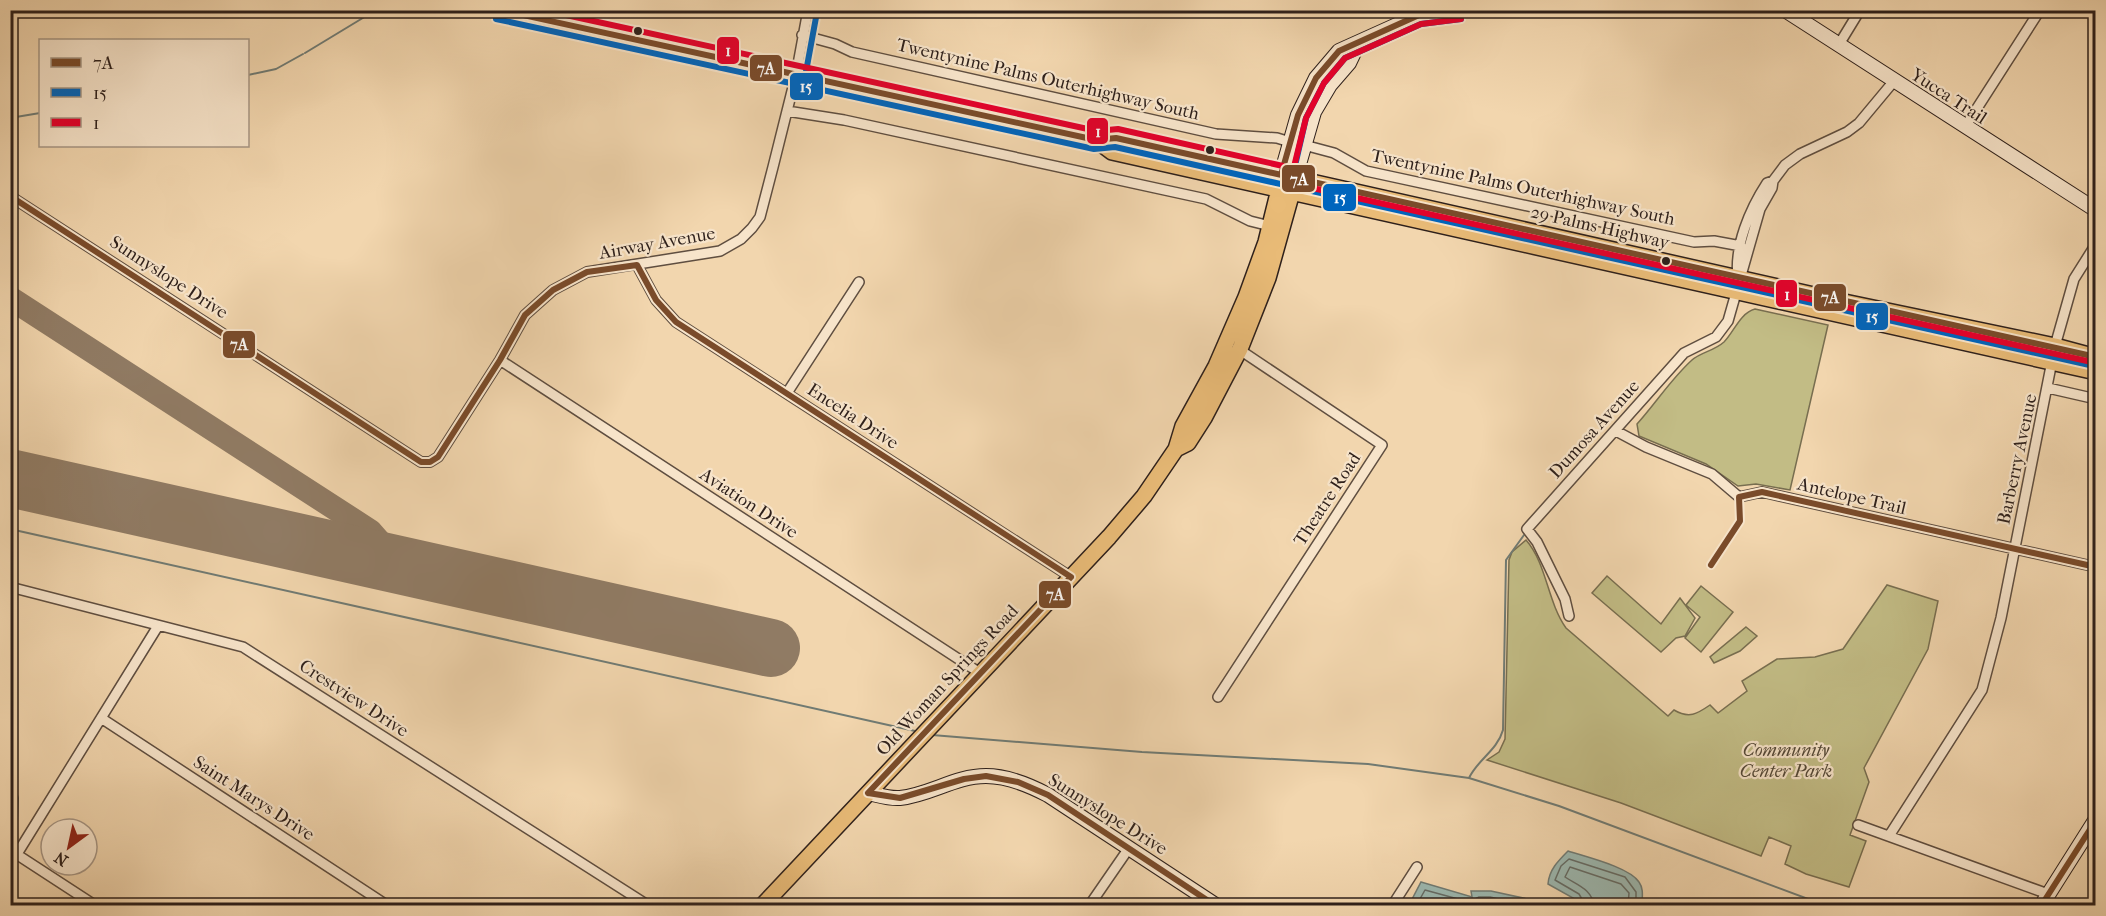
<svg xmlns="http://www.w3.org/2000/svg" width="2106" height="916" font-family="'IM FELL French Canon',serif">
	<rect width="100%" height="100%" fill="#f2d6ae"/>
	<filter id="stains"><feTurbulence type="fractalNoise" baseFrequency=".00333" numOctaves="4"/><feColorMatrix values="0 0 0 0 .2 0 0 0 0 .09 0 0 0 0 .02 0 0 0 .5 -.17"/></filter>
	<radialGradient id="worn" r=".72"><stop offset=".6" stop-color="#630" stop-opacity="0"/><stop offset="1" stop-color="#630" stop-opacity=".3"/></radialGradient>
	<path fill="#c2bc85" stroke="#786e50" stroke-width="1.5" d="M 1755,309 L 1828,325 L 1790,490 L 1756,484 L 1738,486 L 1706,464 L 1639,436 L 1637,424 C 1656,403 1671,379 1692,360 C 1701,352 1714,351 1724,342 C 1734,332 1740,313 1755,309 Z
		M 1526,540 C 1547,564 1547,601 1566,628 L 1668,716 L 1674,710 C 1689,719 1697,714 1710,705 L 1718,713 L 1747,691 L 1742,681 L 1777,659 L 1815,657 L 1843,649 L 1887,585 L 1938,601 L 1928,649 L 1864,768 L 1869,782 L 1850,835 L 1866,841 L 1849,887 L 1806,874 L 1785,864 L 1791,846 L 1769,837 L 1761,856 L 1621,803 L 1487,760 L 1499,752 L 1505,739 L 1509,560 L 1512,552 Z
		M 1607,576 L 1661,624 L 1680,598 L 1695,618 L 1685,636 L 1676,638 L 1661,652 L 1592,593 Z
		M 1701,586 L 1733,612 L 1701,652 L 1685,638 L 1700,617 L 1686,605 Z
		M 1746,627 L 1757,636 L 1740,651 L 1714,663 L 1710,657 Z"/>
	<path fill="#9cb8b0" stroke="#707b74" stroke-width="1.5" d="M 1568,851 C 1586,857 1629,867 1639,882 C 1644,889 1642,897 1642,905 L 1582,905 L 1575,899 L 1548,884 C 1549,870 1558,861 1568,851 Z
		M 1421,882 L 1472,897 L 1471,891 L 1491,891 L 1537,901 L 1542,905 L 1409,905 Z"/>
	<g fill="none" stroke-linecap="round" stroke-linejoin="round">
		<path stroke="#656c66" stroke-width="1.5" d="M 1416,906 L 1425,890 L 1469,902 L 1479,897 L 1490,897 L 1531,906
			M 1586,906 L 1579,894 L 1555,880 L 1561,866 L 1569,859 L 1625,877 L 1636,892 L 1636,906
			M 1594,906 C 1592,889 1577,885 1565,877 L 1570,867 L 1621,884 L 1629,893 L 1628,906"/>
		<path stroke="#707b74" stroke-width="2" d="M 305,53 L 376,10
			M 248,75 L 276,69 L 303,54
			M 10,118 L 40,113
			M 10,529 L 915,731
			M 932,735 L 1142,752 L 1368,764 L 1469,778 L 1559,806 L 1827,906
			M 10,770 L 18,798 L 16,845
			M 1469,778 C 1478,759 1497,751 1503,730 L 1506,560 L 1524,535
			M 12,906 L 15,860"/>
		<path stroke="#907b64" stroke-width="24" d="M 10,298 L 370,531 L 384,547 L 382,561"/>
		<path stroke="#907b64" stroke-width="58" d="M 10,478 L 771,648"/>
		<defs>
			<path id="street" d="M 802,35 L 835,44 L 852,52 L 1216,134 L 1277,138 L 1290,142
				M 1838,46 L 1860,10
				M 787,111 L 844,120 L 1206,199 L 1250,221 L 1270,226
				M 1965,127 L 2040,10
				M 1304,145 L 1334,153 L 1366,171 L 1694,242 L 1714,241 L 1741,246
				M 10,196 L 421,462 L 430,462 L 438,457 L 500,360 L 525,315 L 553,290 L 587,272 L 720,251 L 741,239 L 752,228 L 760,217 L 773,167 L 796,75 L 808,10
				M 637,265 L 656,300 L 676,322 L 1071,577
				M 1738,278 C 1734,246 1750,209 1767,183 L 1773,181
				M 500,360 L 980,673
				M 2048,388 L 2096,399
				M 787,393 L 859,282
				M 1616,431 L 1646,447 L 1712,474 L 1739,497 L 1762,492 L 2096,567
				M 10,587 L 243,647 L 649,906
				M 1569,616 L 1565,599 L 1537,542 L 1527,529 L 1684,353 L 1716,337 L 1728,321 L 1760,209 L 1772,188 L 1773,181 L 1785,165 L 1800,154 L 1847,132 L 1859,123 L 1894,81
				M 1218,697 L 1382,445 L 1237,348
				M 101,718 L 388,906
				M 1858,825 L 2048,894
				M 1889,836 L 1982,690 L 2001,618 L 2055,346 L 2074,279 L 2096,244
				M 10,850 L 96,906
				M 17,854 L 158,626
				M 1089,906 L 1129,848
				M 1392,906 L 1417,867"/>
			<path id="secondary" d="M 1785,10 L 2096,210
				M 1281,175 L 1298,115 L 1316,78 L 1339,51 L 1419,15 L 1460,10
				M 1295,178 L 1314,112 L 1330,85 L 1349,63 L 1359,42
				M 868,793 C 878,795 889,799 900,798 C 930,795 955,776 986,776 C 1008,776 1029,785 1048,795 L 1217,906
				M 2041,906 L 2096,819"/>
			<path id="primary" d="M 498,10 L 1096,140 L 1116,138 L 1849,303 L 2055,346 L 2096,357
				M 1096,140 L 1112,152 L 2096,372
				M 1176,449 L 1188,443 L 1204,418 L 1240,349 L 1268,278 L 1294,185
				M 762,906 L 1109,537 L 1144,496 L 1176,449 L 1183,426 L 1216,366 L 1246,297 L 1266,242 L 1281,181"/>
		</defs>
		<use href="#street" stroke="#5f4e40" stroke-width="12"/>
		<use href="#secondary" stroke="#2e201b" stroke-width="16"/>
		<use href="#primary" stroke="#2e201b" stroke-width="18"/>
		<use href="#street" stroke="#f7e4ca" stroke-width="9"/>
		<use href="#secondary" stroke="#f7e4ca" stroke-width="14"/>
		<use href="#primary" stroke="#e9bb77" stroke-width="15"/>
		<defs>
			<path id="bus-1" d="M 500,10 L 1096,140 L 1116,138 L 2096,357
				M 1281,175 L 1298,115 L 1316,78 L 1339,51 L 1419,15 L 1456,10
				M 10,196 L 421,462 L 430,462 L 438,457 L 500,360 L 525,315 L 553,290 L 587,272 L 637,265 L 656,300 L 676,322 L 1071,577 L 868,793
				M 1711,565 L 1740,521 L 1739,497 L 1762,492 L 2096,567
				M 868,793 L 900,798 L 964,779 L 986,776 L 1018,782 L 1048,795 L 1216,906
				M 2041,906 L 2096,820"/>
			<path id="bus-2" d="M 496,19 L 1094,149 L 1115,147 L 2094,366
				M 805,77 L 817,12
				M 1291,183 L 1306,118 L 1324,83 L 1345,58 L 1421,24 L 1461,19"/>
			<path id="bus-3" d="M 543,10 L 1097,131 L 1118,129 L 1283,166
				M 1461,19 L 1421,24 L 1345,58 L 1324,83 L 1306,118 L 1290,183 L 2096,363"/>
		</defs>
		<use href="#bus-1" stroke="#f7e4ca" stroke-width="10"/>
		<use href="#bus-2" stroke="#f7e4ca" stroke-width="10"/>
		<use href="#bus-3" stroke="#f7e4ca" stroke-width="10"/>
		<use href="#bus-1" stroke="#7a4b2a" stroke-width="6"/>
		<use href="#bus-2" stroke="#0065bd" stroke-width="6"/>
		<use href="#bus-3" stroke="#e4002b" stroke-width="6"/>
	</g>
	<g fill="#2e201b" stroke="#f7e4ca" stroke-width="2">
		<circle cx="638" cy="31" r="5"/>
		<circle cx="1210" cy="150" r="5"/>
		<circle cx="1666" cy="261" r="5"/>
	</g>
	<g text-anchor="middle" stroke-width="4.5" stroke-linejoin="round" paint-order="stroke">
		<g font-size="18" fill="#2e201b" stroke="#f7e4ca">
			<text transform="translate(1048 79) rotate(13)" y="6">Twentynine Palms Outerhighway South</text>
			<text transform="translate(1949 96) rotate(33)" y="6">Yucca Trail</text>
			<text transform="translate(1523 187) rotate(12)" y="6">Twentynine Palms Outerhighway South</text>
			<text transform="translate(1600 227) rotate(13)" y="6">29 Palms Highway</text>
			<text transform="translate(657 243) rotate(-10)" y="6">Airway Avenue</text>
			<text transform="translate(169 277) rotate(33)" y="6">Sunnyslope Drive</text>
			<text transform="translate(853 416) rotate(33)" y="6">Encelia Drive</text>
			<text transform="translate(1594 429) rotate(-48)" y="6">Dumosa Avenue</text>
			<text transform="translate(2017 459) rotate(-78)" y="6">Barberry Avenue</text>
			<text transform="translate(1852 496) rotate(13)" y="6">Antelope Trail</text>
			<text transform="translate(1327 499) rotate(-57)" y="6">Theatre Road</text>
			<text transform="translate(749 503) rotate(33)" y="6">Aviation Drive</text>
			<text transform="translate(947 680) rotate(-47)" y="6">Old Woman Springs Road</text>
			<text transform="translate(354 698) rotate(33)" y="6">Crestview Drive</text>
			<text transform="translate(254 798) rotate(33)" y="6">Saint Marys Drive</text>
			<text transform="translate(1108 814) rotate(32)" y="6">Sunnyslope Drive</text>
		</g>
		<g font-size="18" font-style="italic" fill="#534736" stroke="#f7e4ca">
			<text x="1786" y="756">Community<tspan x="1786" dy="21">Center Park</tspan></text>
		</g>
	</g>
	<g stroke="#f7e4ca" stroke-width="2">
		<rect x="716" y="36" width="24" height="29" rx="6" fill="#e4002b"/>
		<rect x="749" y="54" width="34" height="28" rx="6" fill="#7a4b2a"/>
		<rect x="789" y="72" width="35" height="29" rx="6" fill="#0065bd"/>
		<rect x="1086" y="117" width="23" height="28" rx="6" fill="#e4002b"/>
		<rect x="1281" y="164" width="35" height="29" rx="6" fill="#7a4b2a"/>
		<rect x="1322" y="183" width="35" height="29" rx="6" fill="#0065bd"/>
		<rect x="1775" y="279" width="23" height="29" rx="6" fill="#e4002b"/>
		<rect x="1813" y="283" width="34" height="29" rx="6" fill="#7a4b2a"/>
		<rect x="1855" y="302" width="34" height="29" rx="6" fill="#0065bd"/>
		<rect x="222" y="330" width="34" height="29" rx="6" fill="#7a4b2a"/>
		<rect x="1038" y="580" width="34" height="29" rx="6" fill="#7a4b2a"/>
	</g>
	<g font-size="16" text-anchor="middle" font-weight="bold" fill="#fff">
		<text x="728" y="56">1</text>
		<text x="766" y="74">7A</text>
		<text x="806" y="92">15</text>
		<text x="1098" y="137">1</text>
		<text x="1299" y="185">7A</text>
		<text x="1340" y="203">15</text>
		<text x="1787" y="300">1</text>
		<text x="1830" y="303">7A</text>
		<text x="1872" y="322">15</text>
		<text x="239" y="350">7A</text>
		<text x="1055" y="600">7A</text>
	</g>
	<rect width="2106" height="916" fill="none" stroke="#f2d6ae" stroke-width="36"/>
	<rect x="12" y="12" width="2082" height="892" fill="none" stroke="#2e201b" stroke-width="3"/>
	<rect x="18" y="18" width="2070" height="880" fill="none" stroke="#2e201b" stroke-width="1.5"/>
	<rect x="39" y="39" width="210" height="108" fill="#f7e4ca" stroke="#a79684" stroke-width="1.5"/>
	<rect x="51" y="58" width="30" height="9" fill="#7a4b2a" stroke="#a79684" stroke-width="1.5"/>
	<text x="93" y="69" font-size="18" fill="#2e201b">7A</text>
	<rect x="51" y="88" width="30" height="9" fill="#0065bd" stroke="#a79684" stroke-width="1.5"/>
	<text x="93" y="99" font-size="18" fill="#2e201b">15</text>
	<rect x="51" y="118" width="30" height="9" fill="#e4002b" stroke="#a79684" stroke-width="1.5"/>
	<text x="93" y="129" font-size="18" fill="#2e201b">1</text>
	<g transform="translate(69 847) rotate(213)"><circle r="28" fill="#f7e4ca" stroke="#a79684" stroke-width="1.5"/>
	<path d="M0-4.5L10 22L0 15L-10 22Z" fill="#8f2418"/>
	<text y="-9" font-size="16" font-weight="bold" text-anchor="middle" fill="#2e201b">N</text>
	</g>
	<rect width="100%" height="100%" filter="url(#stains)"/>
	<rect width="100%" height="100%" fill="url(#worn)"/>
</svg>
